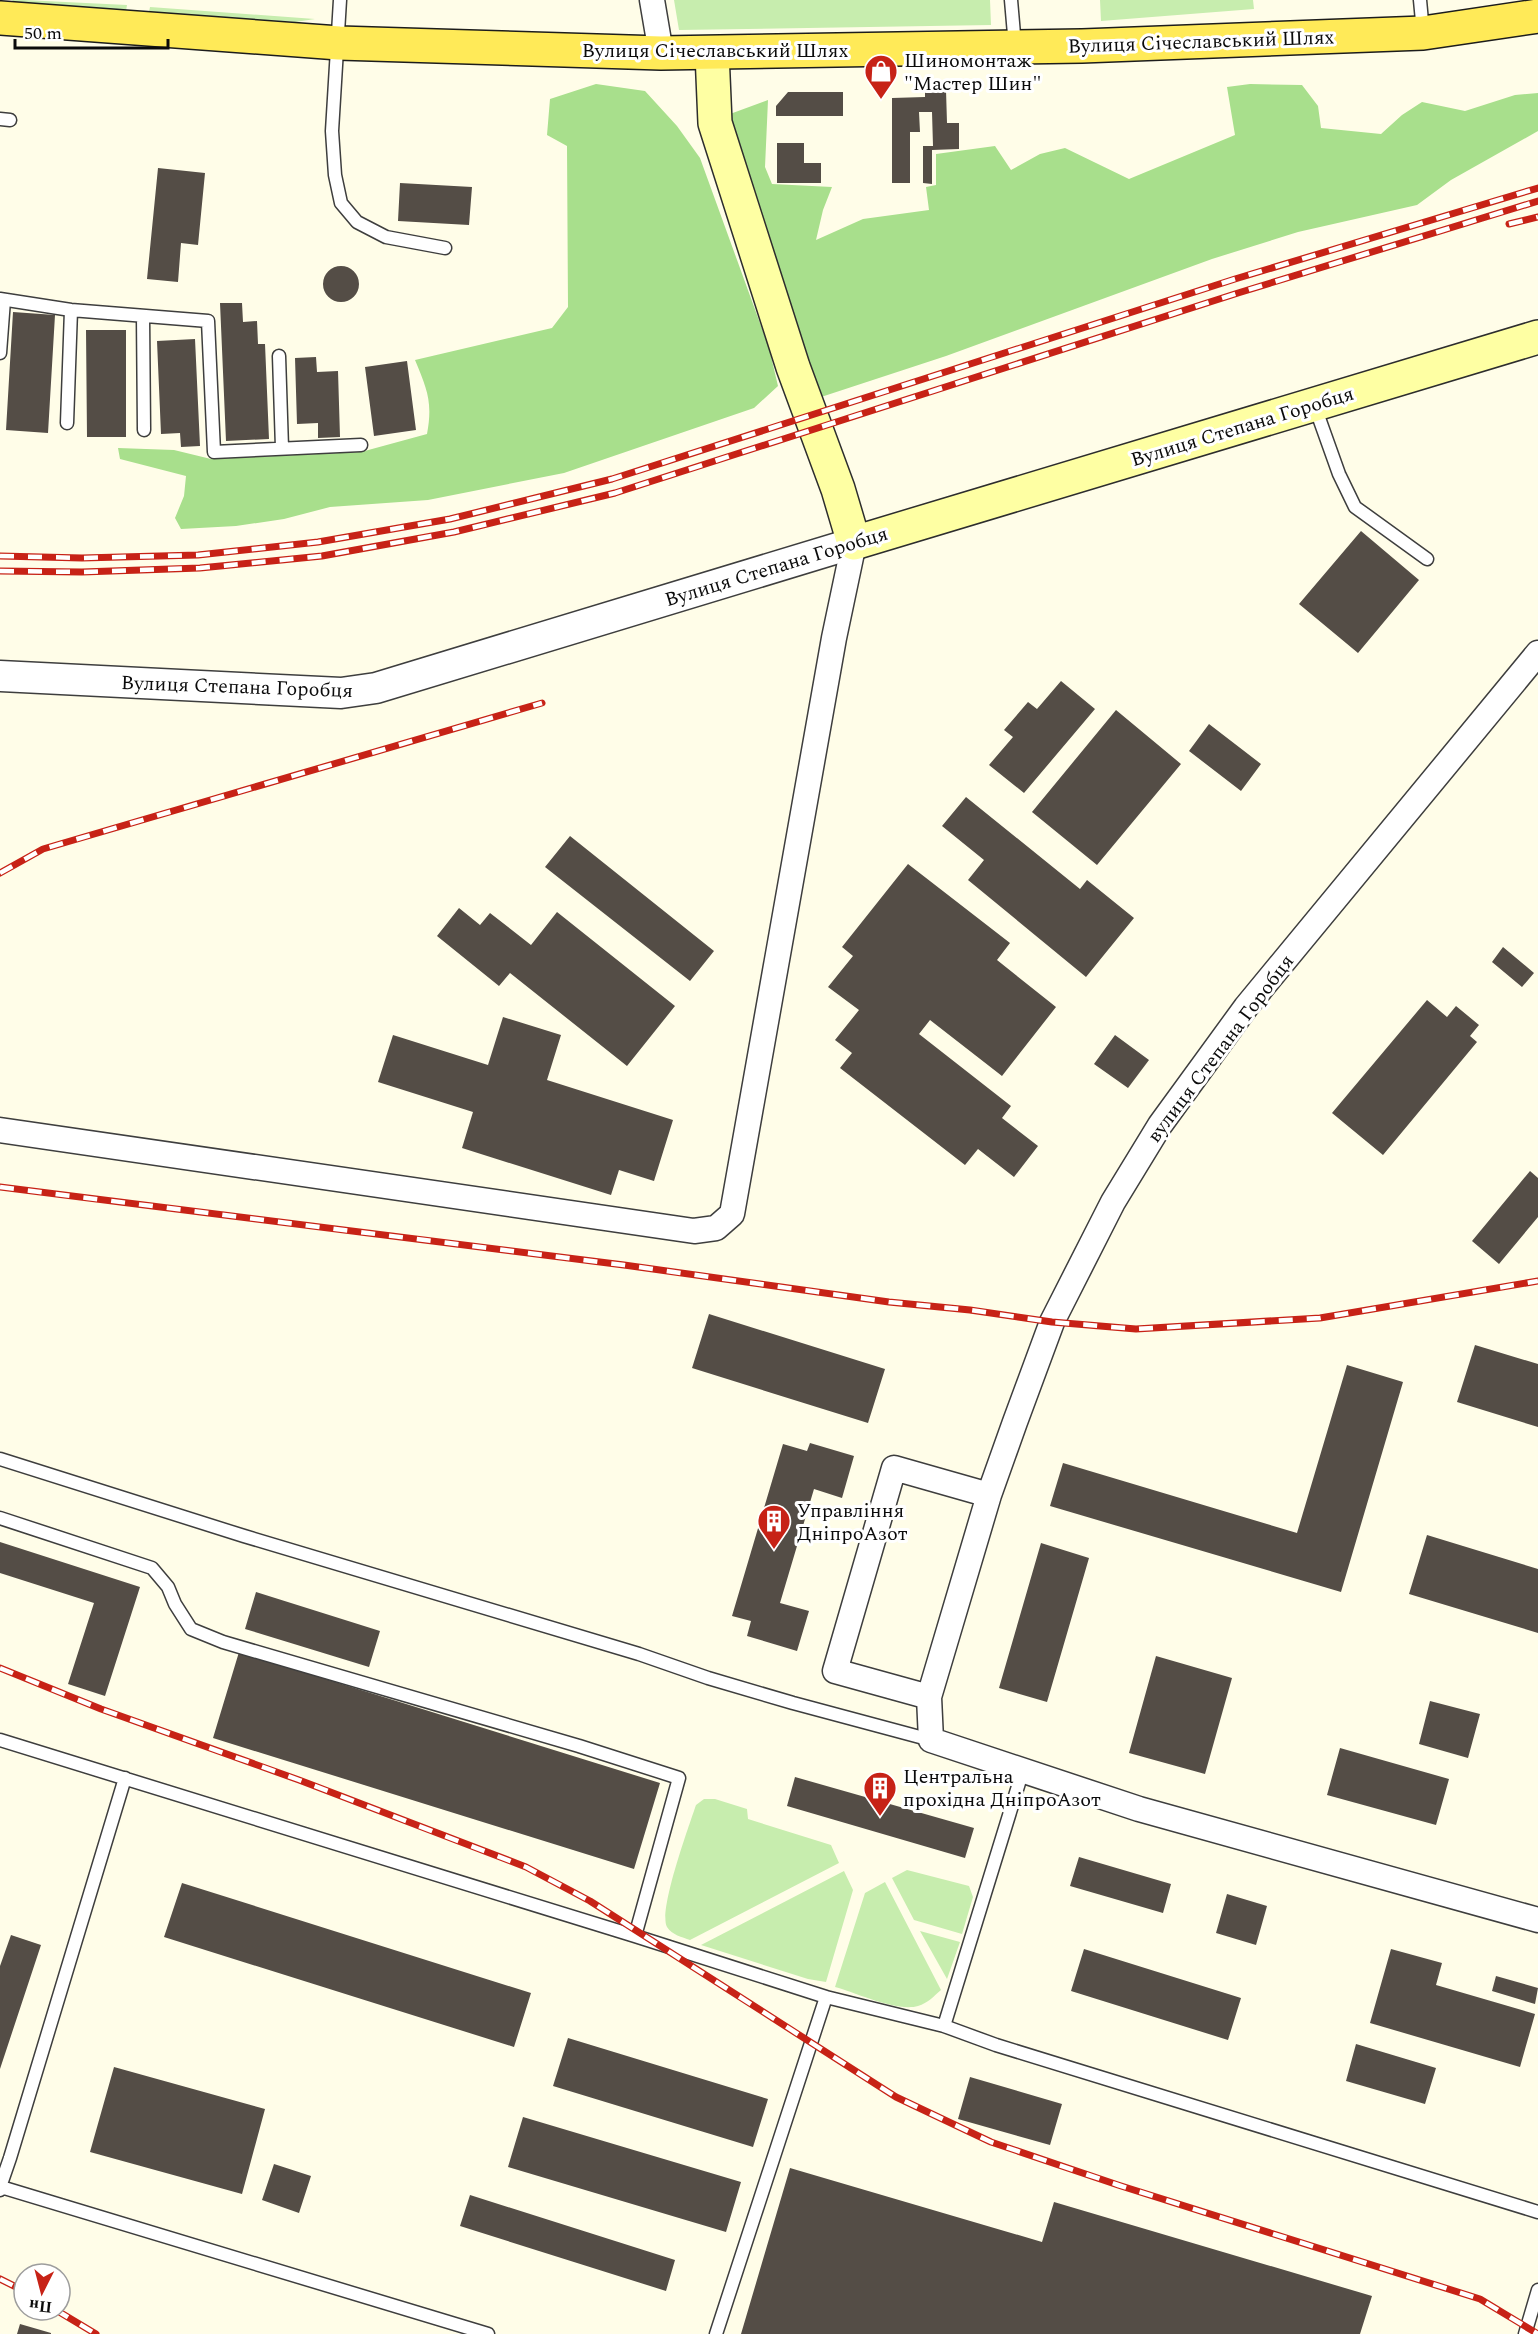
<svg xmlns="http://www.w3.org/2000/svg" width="1538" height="2334" font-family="Spectral,serif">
	<rect width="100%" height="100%" fill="#fffde8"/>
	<path fill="#c7edae" d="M 12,0 L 24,0 L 127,5 L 126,11 L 15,3 Z
		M 674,0 L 990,0 L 991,25 L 679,30 Z
		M 1100,0 L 1253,0 L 1254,9 L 1101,21 Z
		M 150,7 L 315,19 L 295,22 L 149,12 Z
		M 704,1799 L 715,1799 L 747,1809 L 748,1819 L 831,1845 L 839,1863 L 690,1940 C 682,1937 672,1935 667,1927 C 658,1911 689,1826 696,1805 Z
		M 907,1870 L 969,1886 L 973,1897 L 962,1934 L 914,1920 L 892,1878 Z
		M 844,1871 L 853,1890 L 826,1982 L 808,1979 L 701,1945 Z
		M 885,1882 L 941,1990 C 934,1996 928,2003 918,2006 C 897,2012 857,1993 835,1987 L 865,1893 Z
		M 920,1931 L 960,1942 L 947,1979 Z"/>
	<path fill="#a8df8c" d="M 596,84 L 645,91 L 677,126 L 700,158 L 769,348 L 778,386 L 754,408 L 564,473 L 428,500 L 330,507 L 284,519 L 236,526 L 181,529 L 175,518 L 184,496 L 186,476 L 120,459 L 118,448 L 174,450 L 211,459 L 361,452 L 427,434 C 433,402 427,389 415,360 L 552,328 L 568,307 L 567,146 L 547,135 L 550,99 Z
		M 1250,84 L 1302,85 L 1318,106 L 1321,128 L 1381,134 L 1402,115 L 1422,102 L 1465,111 L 1515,95 L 1538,93 L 1538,131 L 1451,180 L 1417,205 L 1298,232 L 1212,259 L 946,356 L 818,398 L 727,133 L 730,114 L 768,100 L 765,167 L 772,184 L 832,187 L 823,210 L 816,240 L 863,219 L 929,210 L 926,187 L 936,185 L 936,154 L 995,146 L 1011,170 L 1040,154 L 1065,148 L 1129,179 L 1235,135 L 1227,87 Z"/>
	<path fill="#544d46" d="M 925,88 L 946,90 L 947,123 L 959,123 L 959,149 L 932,150 L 932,184 L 923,183 L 923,146 L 933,146 L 932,112 L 919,112 L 920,132 L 910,132 L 910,183 L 892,183 L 892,98 L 925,97 Z
		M 788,92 L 843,92 L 843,116 L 776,116 L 776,106 Z
		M 777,143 L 804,143 L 804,163 L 821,163 L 821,183 L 777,183 Z
		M 158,168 L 205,173 L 198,245 L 181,243 L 178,282 L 147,279 Z
		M 400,183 L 472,187 L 469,225 L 398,221 Z
		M323 284a18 18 0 1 1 36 0a18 18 0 1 1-36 0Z
		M 220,303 L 242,303 L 243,322 L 257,321 L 258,344 L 265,344 L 269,439 L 226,441 Z
		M 13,312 L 55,315 L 48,433 L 6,430 Z
		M 86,330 L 126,330 L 126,437 L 87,437 Z
		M 195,339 L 200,446 L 181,447 L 180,433 L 161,434 L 157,341 Z
		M 316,357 L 317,372 L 338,371 L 340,437 L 318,438 L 318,423 L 297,424 L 295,358 Z
		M 407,361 L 416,430 L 374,436 L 365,367 Z
		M 1361,531 L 1419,580 L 1358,653 L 1299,604 Z
		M 1061,681 L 1095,709 L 1024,793 L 989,765 L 1013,737 L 1004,730 L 1028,702 L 1037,709 Z
		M 1116,710 L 1181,764 L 1097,865 L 1032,812 Z
		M 1209,724 L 1261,764 L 1241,791 L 1189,751 Z
		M 966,797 L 1080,889 L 1087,880 L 1134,918 L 1086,977 L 968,880 L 984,860 L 942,826 Z
		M 570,836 L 714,951 L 690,981 L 545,867 Z
		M 908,864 L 1010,943 L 997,960 L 1056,1007 L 1002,1076 L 930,1020 L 919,1034 L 1011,1106 L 1002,1118 L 1038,1146 L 1014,1177 L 978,1149 L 965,1165 L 840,1068 L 852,1053 L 835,1040 L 859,1010 L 828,987 L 853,956 L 842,947 Z
		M 459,908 L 480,925 L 490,913 L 531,945 L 557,912 L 675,1006 L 627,1066 L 510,973 L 499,986 L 437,936 Z
		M 1503,947 L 1534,973 L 1522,987 L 1492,962 Z
		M 1427,1000 L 1447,1017 L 1456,1006 L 1479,1025 L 1470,1036 L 1477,1042 L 1383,1155 L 1332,1113 Z
		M 503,1017 L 561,1035 L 547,1080 L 673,1120 L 654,1181 L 619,1170 L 611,1195 L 462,1148 L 473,1112 L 378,1082 L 393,1035 L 488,1065 Z
		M 1115,1035 L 1149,1060 L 1128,1088 L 1094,1064 Z
		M 1530,1171 L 1538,1178 L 1538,1217 L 1499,1264 L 1472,1241 Z
		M 709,1314 L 885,1369 L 868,1423 L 692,1368 Z
		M 1475,1345 L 1538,1364 L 1538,1427 L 1457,1402 Z
		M 1347,1365 L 1403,1382 L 1341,1592 L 1050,1506 L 1063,1463 L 1297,1533 Z
		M 810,1443 L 854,1456 L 842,1498 L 814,1489 L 780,1603 L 809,1611 L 797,1651 L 747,1636 L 751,1621 L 732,1616 L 783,1444 L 807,1451 Z
		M 1427,1535 L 1538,1569 L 1538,1633 L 1409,1594 Z
		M 0,1542 L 140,1587 L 105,1696 L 68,1684 L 94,1603 L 0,1573 Z
		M 1041,1543 L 1089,1558 L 1047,1702 L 999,1688 Z
		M 256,1592 L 380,1631 L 369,1667 L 245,1629 Z
		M 239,1652 L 660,1783 L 634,1869 L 213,1738 Z
		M 1156,1656 L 1232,1678 L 1205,1774 L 1129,1753 Z
		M 1430,1701 L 1480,1714 L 1468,1758 L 1419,1744 Z
		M 1340,1748 L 1449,1779 L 1436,1825 L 1327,1795 Z
		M 795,1777 L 974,1828 L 965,1858 L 787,1806 Z
		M 1079,1857 L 1171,1884 L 1163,1913 L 1070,1886 Z
		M 182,1883 L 531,1993 L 514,2047 L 164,1937 Z
		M 1227,1894 L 1267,1906 L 1256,1945 L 1216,1933 Z
		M 11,1935 L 41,1945 L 0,2069 L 0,1966 Z
		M 1084,1949 L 1241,1998 L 1228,2040 L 1071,1991 Z
		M 1391,1949 L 1442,1963 L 1436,1985 L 1535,2014 L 1520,2067 L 1370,2023 Z
		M 1496,1976 L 1538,1988 L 1535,2004 L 1492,1991 Z
		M 568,2038 L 768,2099 L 753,2147 L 553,2086 Z
		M 1356,2044 L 1436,2068 L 1425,2104 L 1346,2081 Z
		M 114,2067 L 265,2109 L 242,2194 L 90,2152 Z
		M 970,2077 L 1062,2104 L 1050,2145 L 958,2119 Z
		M 523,2117 L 741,2182 L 726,2232 L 508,2167 Z
		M 274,2164 L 311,2176 L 299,2213 L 262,2200 Z
		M 790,2168 L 1042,2242 L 1054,2202 L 1372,2296 L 1360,2334 L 741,2334 Z
		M 470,2195 L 675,2260 L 666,2291 L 460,2226 Z
		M 20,2324 L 51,2333 L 51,2334 L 17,2334 Z"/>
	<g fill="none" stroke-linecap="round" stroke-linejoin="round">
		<defs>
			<path id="service" d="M 340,0 L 332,131 L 335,175 L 341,203 L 357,222 L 386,237 L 445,248
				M 1011,0 L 1015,46
				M 1420,0 L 1423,32
				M 0,119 L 10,120
				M 0,299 L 71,310 L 208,321 L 214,452 L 361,445
				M 143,316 L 144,430
				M 0,353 L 4,300
				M 279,356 L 282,448
				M 1314,404 L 1339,474 L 1355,507 L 1427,559
				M 67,423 L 71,310
				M 0,1459 L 244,1536 L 639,1654 L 708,1678 L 793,1703 L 931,1740
				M 0,1518 L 152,1568 L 168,1587 L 175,1604 L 191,1629 L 223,1642 L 579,1746 L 679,1778 L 635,1936
				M 0,1740 L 635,1936 L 826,1997 L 944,2026 L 1023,1770
				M 944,2026 L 996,2045 L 1538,2212
				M 0,2187 L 10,2158 L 125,1778
				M 0,2190 L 1,2187 L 488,2334
				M 716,2334 L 826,1997
				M 1525,2334 L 1538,2290"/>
			<path id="minor" d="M 652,0 L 661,53
				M 0,1130 L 694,1231 L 716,1228 L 732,1214 L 834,638 L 854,543
				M 989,1495 L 894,1468 L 835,1671 L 929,1697 L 989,1495 L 1015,1422 L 1052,1322 L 1113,1202 L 1160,1125 L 1246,1007 L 1538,653
				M 929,1697 L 931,1740 L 1139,1809 L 1538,1920"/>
			<path id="tertiary" d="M 0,676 L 341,693 L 376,688 L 854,543"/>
			<path id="secondary" d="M 712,53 L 715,123 L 793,367 L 838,489 L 854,543 L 1538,337"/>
			<path id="primary" d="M 0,18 L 339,43 L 661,53 L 1082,46 L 1423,33 L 1538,16"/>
		</defs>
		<use href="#service" stroke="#3e3e3e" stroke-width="15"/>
		<use href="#minor" stroke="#3e3e3e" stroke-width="27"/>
		<use href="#tertiary" stroke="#3e3e3e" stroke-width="33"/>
		<use href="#secondary" stroke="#2d2d2d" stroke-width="36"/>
		<use href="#primary" stroke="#1c1c1c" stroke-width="36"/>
		<use href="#service" stroke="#fff" stroke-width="12"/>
		<use href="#minor" stroke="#fff" stroke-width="24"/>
		<use href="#tertiary" stroke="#fff" stroke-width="30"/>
		<use href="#secondary" stroke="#feffa3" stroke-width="33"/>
		<use href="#primary" stroke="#ffea58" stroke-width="33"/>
		<defs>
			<path id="rail" d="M 1509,224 L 1538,217
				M 0,556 L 82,558 L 198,555 L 318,542 L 450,519 L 612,479 L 1235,279 L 1538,188
				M 0,571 L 82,572 L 200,568 L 322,556 L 454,532 L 615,493 L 1238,293 L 1538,201
				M 0,873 L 43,849 L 542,703
				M 0,1187 L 624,1265 L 889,1302 L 970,1310 L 1052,1322 L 1136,1329 L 1320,1318 L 1538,1281
				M 0,1668 L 101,1709 L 299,1780 L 526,1867 L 590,1901 L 896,2097 L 991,2142 L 1118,2185 L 1480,2299 L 1538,2334
				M 0,2279 L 24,2291
				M 56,2310 L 96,2334"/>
		</defs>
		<use href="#rail" stroke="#c72216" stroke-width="7"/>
		<use href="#rail" stroke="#fff" stroke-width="4.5" stroke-dasharray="14" stroke-linecap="butt"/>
	</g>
	<defs>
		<symbol id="shop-pin" viewBox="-11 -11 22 30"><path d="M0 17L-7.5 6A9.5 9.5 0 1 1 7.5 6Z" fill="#c72216" stroke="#fff"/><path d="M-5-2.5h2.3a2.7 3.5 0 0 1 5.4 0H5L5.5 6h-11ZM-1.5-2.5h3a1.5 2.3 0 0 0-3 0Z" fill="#fff"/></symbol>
		<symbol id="building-pin" viewBox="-11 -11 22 30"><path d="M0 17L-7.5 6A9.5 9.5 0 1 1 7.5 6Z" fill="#c72216" stroke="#fff"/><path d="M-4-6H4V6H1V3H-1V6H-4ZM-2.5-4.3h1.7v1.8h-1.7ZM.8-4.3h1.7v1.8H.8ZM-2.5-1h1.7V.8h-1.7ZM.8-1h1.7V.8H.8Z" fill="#fff"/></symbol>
	</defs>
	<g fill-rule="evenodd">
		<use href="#shop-pin" x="862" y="52" width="38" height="52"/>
		<use href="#building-pin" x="755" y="1502" width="38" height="52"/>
		<use href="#building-pin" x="861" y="1769" width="38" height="52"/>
	</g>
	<g text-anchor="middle" stroke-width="6" stroke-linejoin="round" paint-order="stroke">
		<g font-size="20" fill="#0b0b0b" stroke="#fff">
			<text transform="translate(1201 41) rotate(-2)" y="7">Вулиця Січеславський Шлях</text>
			<text x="715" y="57">Вулиця Січеславський Шлях</text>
			<text transform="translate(1242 426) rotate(-17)" y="7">Вулиця Степана Горобця</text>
			<text transform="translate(776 566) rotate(-17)" y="7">Вулиця Степана Горобця</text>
			<text transform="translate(237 686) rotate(2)" y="7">Вулиця Степана Горобця</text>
			<text transform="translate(1220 1048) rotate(-53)" y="7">вулиця Степана Горобця</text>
		</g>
		<g font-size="20" fill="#0b0b0b" stroke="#fff" text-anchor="start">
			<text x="904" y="67">Шиномонтаж<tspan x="904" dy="23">"Мастер Шин"</tspan></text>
			<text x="797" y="1517">Управління<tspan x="797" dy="23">ДніпроАзот</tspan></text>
			<text x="903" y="1783">Центральна<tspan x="903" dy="23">прохідна ДніпроАзот</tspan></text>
		</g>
	</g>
	<g transform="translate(42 2292) rotate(186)"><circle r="28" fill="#ffffff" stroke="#9d9d9d" stroke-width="1.5"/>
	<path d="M0-4.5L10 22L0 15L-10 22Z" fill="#c72216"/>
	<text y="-9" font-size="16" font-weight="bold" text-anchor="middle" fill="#0b0b0b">Пн</text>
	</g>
	<path d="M15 39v9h153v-9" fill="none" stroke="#0b0b0b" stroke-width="3"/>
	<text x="24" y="39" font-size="18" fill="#0b0b0b" stroke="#ffffff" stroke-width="4.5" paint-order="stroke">50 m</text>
</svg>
